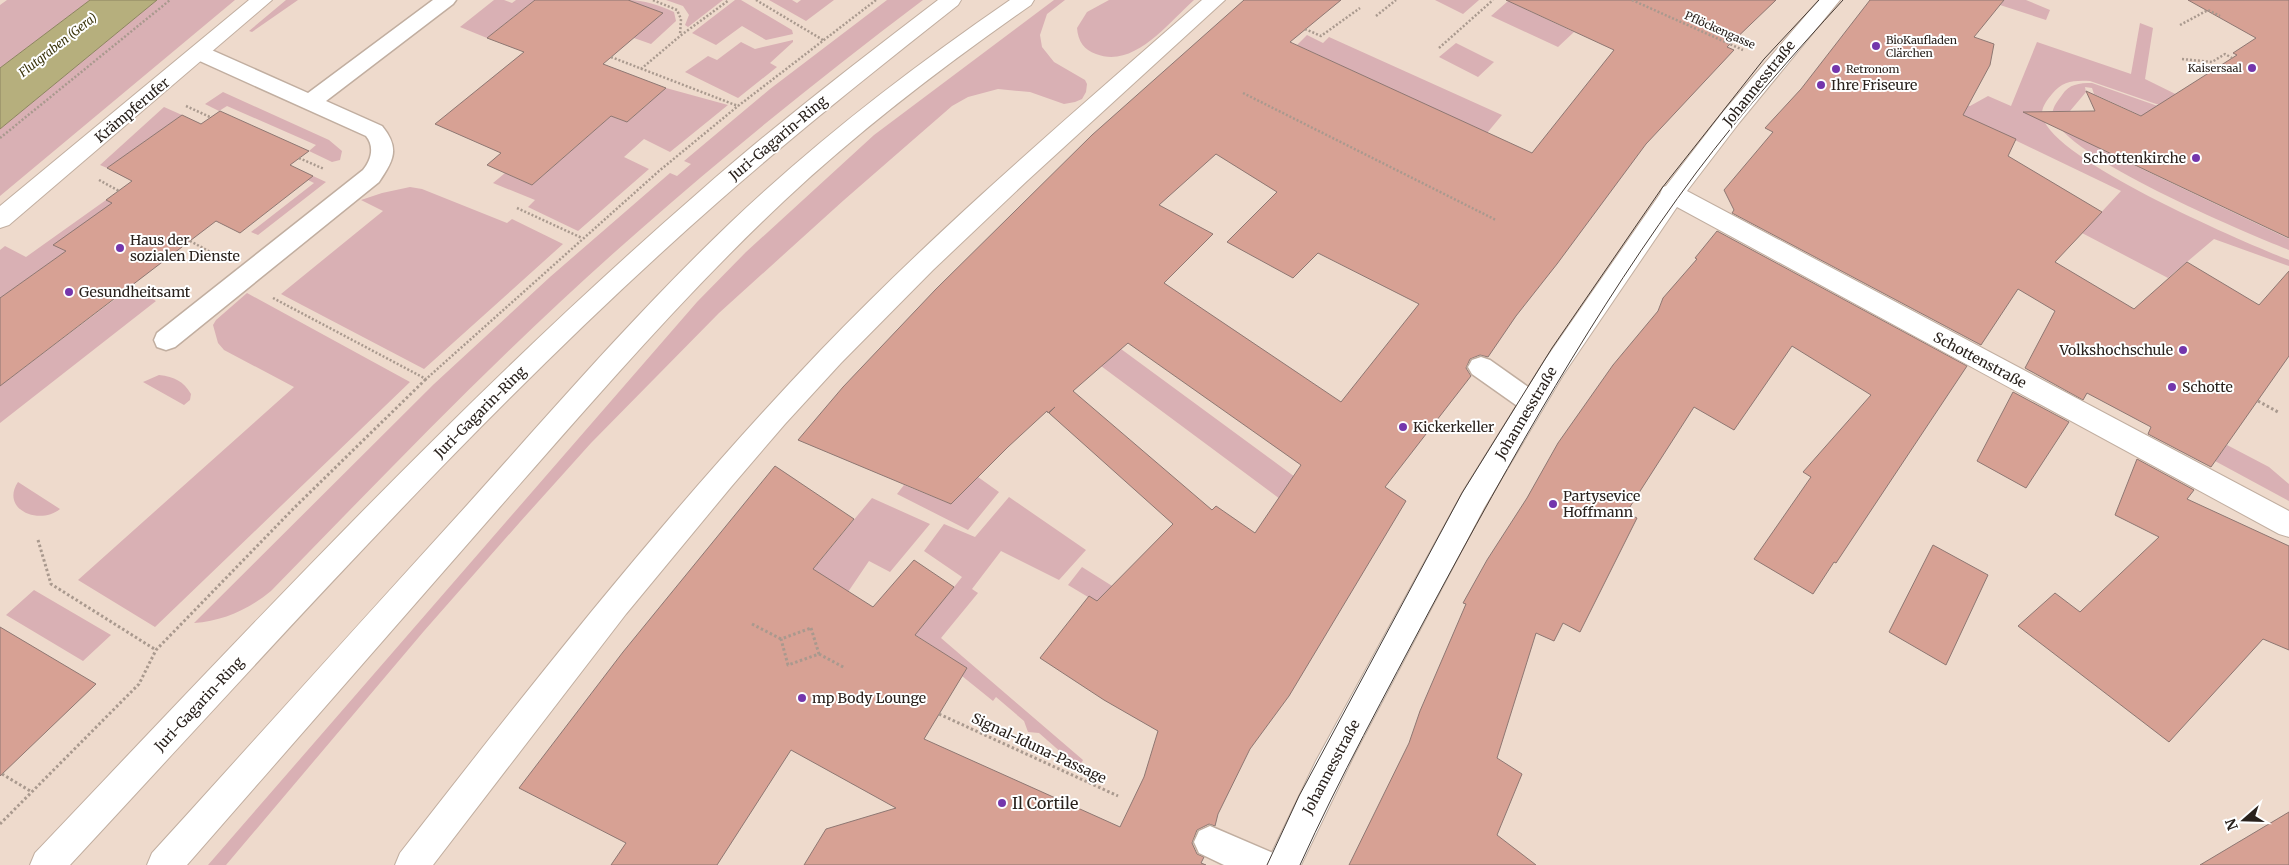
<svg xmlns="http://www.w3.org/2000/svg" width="2289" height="865" font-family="Merriweather,serif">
	<rect width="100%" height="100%" fill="#eedacc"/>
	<path fill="#d9b0b4" d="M 7,0 L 90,0 L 0,68 L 0,5 Z
		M 157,0 L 235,0 L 0,196 L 0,129 Z
		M 286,0 L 298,0 L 252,32 L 249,31 Z
		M 494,0 L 504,0 L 512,3 L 516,0 L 535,0 L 487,38 L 460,27 Z
		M 628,0 C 644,0 659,5 674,12 L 676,21 L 651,44 L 634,38 Z
		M 666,0 L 723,0 L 688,27 L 685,25 L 689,15 L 683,6 Z
		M 735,0 L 741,0 L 792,30 L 793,34 L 766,40 L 742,26 L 716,45 L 692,33 Z
		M 769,0 L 792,0 L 797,3 L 801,0 L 834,0 L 806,21 Z
		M 887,0 L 923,0 C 826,73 732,149 641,229 C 511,342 392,467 271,591 C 249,609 223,621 194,623 L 434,384 L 550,277 L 670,173 L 677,176 L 691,164 L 684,161 L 770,89 Z
		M 1054,0 L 1065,0 L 1047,14 L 1040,35 L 1042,47 L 1054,62 L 1085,80 L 1087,84 L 1086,92 L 1082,99 L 1075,102 L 1064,104 L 1030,92 L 998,89 L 968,97 L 952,106 L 844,200 L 719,313 L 591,443 L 520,522 L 424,631 L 226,865 L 208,865 L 697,302 L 746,252 L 874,135 Z
		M 1109,0 L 1194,0 C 1168,23 1134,69 1096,54 C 1084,50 1078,41 1077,28 L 1087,12 Z
		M 1435,0 L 1479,0 L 1463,14 Z
		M 2004,0 L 2026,0 L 2050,10 L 2046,20 L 2000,5 Z
		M 1508,1 L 1574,32 L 1558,47 L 1491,16 Z
		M 2140,23 L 2153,28 L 2145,79 L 2289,150 L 2090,81 C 2075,80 2062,81 2052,94 C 2048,99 2042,106 2042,113 C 2043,157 2248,244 2289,260 L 2289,266 L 2214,239 L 2168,278 L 2082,233 L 2121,191 L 1940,104 L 1970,106 L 1988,96 L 2011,106 L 2037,42 L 2131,74 Z
		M 1307,35 L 1323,43 L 1329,37 L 1502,115 L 1487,133 L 1297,45 Z
		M 793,40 L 793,42 L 770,63 L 777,67 L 738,98 L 685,72 L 708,56 L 717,60 L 741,42 L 755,49 Z
		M 1456,43 L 1494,62 L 1478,77 L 1439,57 Z
		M 2092,83 L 2192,118 L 2175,131 L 2094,94 L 2092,88 L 2085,87 L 2086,92 L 2070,111 L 2060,112 L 2114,135 L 2102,150 L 2289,239 L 2289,250 C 2247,233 2064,157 2053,116 C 2051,108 2058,101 2062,95 C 2069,84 2079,83 2092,83 Z
		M 666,88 L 728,105 L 670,152 L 644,139 L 624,157 L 649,169 L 578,231 L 528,207 L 535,200 L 493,183 L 505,173 L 532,185 L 611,116 L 627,122 Z
		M 223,92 L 329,140 L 342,151 L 340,160 L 332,162 L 309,151 L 316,145 L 227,106 L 219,111 L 205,104 Z
		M 164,107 L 182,115 L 107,168 L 100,165 Z
		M 313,176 L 326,182 L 258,235 L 251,232 L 314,183 L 308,180 Z
		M 410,187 L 422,189 L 507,223 L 512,219 L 563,244 L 424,369 L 281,294 L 383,211 L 361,200 L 382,193 Z
		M 106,200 L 123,209 L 54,245 L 66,251 L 0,298 L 0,250 L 5,246 L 26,257 Z
		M 131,287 L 156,301 L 0,423 L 0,386 Z
		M 247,293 L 410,382 L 155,627 L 78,580 L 294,387 L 224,350 L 218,343 L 213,325 L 216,320 Z
		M 1121,349 L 1295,477 L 1280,499 L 1101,366 Z
		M 159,375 C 175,377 183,381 191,394 L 190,400 L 184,405 L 143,382 Z
		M 2227,445 L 2269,467 L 2289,484 L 2289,501 L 2215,461 Z
		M 978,477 L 999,492 L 968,530 L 897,494 L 904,485 L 951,504 Z
		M 18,482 L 60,509 C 39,526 0,509 18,482 Z
		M 1009,497 L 1086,550 L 1059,580 L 1001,551 L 972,589 L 978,593 L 941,638 L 1083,760 L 1079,768 L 1039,733 L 1028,732 L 1024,721 L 996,697 L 993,701 L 962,676 L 966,668 L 902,626 L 954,587 L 962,577 L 924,551 L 944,524 L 975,537 Z
		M 872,498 L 930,524 L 890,572 L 869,561 L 848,592 L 813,569 Z
		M 1082,567 L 1171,623 L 1185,655 L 1068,585 Z
		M 34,590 L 111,635 L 83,661 L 6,615 Z"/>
	<path fill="#b6af7d" stroke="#8c8460" d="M 90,0 L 157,0 L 0,129 L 0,68 Z"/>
	<path fill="#d7a194" stroke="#8e7772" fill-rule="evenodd" d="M 535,0 L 628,0 L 663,13 L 603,64 L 666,88 L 627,122 L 611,116 L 532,185 L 487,165 L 501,153 L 435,124 L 524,52 L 487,38 Z
		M 1244,0 L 1341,0 L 1290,42 L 1532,153 L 1614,50 L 1506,0 L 1776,0 L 1727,47 L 1734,50 L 1646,144 L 1557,264 L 1516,316 L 1488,357 L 1480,355 L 1470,359 L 1466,368 L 1471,376 L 1385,487 L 1406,501 L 1289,696 L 1250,749 L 1218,814 L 1215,826 L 1209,824 L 1197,830 L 1192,843 L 1197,854 L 1204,857 L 1201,863 L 1206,865 L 804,865 L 826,829 L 896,808 L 791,750 L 717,865 L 611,865 L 626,843 L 519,788 L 623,652 L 775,466 L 854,519 L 813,569 L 873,607 L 914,560 L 954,587 L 915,635 L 967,668 L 924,739 L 1120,827 L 1144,777 L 1158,731 L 1104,700 L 1040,658 L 1089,596 L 1097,601 L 1173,524 L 1049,413 L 1055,407 L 1048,413 L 1047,411 L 1008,447 L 951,504 L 798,440 L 843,387 L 936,289 L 1092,135 ZM 1216,154 L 1277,192 L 1227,242 L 1293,278 L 1318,253 L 1419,304 L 1341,402 L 1164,283 L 1213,234 L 1159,205 ZM 1128,343 L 1301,465 L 1255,533 L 1216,506 L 1212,510 L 1073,391 Z
		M 1870,0 L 2004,0 L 1974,37 L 1994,44 L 1990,65 L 1963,115 L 2016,139 L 2008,156 L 2102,212 L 2055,262 L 2134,309 L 2187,262 L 2259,305 L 2289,271 L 2289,356 L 2211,467 L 2148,434 L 2151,427 L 2087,393 L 2083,400 L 2025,368 L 2055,311 L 2018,289 L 1981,345 L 1732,213 L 1734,210 L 1724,190 L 1773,132 L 1765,128 L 1801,89 Z
		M 2188,0 L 2289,0 L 2289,238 L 2023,112 L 2095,111 L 2086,91 L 2141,116 L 2237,55 L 2233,53 L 2256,38 Z
		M 220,111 L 309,151 L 290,165 L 313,176 L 240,233 L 216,221 L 0,386 L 0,298 L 66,251 L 53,245 L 112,203 L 106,200 L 132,181 L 107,168 L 182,115 L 201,124 Z
		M 1717,231 L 1967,366 L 1836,563 L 1834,562 L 1813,594 L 1754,559 L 1811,477 L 1803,472 L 1871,395 L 1792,346 L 1734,430 L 1694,407 L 1626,513 L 1637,518 L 1580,632 L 1563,623 L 1554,641 L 1536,633 L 1497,758 L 1522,774 L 1497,835 L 1536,865 L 1349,865 L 1409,743 L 1420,711 L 1466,604 L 1463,603 L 1487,560 L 1527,498 L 1558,443 L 1613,365 L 1658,311 L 1663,298 L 1697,259 L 1695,258 Z
		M 2013,392 L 2069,422 L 2026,488 L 1977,461 Z
		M 2137,459 L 2194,490 L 2187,499 L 2289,546 L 2289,650 L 2263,639 L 2169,742 L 2018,626 L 2055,593 L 2080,612 L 2159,537 L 2115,515 Z
		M 1933,545 L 1988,575 L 1946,665 L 1889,632 Z
		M 0,627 L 96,684 L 0,776 Z
		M 2289,812 L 2289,865 L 2200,865 Z"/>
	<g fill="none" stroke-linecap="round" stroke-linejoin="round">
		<defs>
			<path id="service" d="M 433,0 L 456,0 L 453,4 L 326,101 L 382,126 C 400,148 394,160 379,182 L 175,347 L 166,350 L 157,347 L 154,340 L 157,333 L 363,170 C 371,160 375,147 366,136 L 193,58 L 190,53 L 193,48 L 200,46 L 207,48 L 308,93 Z
				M 1481,357 L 1490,360 L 1541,396 L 1545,403 L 1541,410 L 1532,413 L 1523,410 L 1472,374 L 1468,367 L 1472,360 Z
				M 1210,826 L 1273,853 L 1277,865 L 1224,865 L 1199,853 L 1194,842 L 1199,831 Z"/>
			<path id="minor" d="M 249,0 L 272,0 L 9,225 L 0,228 L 0,206 Z
				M 1202,0 L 1225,0 L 1028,180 L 933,270 L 841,363 L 785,424 L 731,487 L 626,614 L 433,865 L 395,865 L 400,853 C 534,681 669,509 820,351 C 940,226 1072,114 1202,0 Z
				M 1819,0 L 1840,0 L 1739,123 L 1687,191 L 2289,511 L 2289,537 L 2279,534 L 1677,207 L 1563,375 L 1484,508 L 1355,753 L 1301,865 L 1266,865 L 1316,761 L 1464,490 L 1545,360 L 1660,194 L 1663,187 L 1666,186 L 1723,112 Z"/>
			<path id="tertiary" d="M 938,0 L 961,0 L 958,5 C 877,69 796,133 718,202 C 486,406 280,639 70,865 L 30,865 L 35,853 C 250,627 463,397 699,192 C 776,124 857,62 938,0 Z
				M 1010,0 L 1034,0 L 1031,5 C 945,65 861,129 784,201 C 682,297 591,403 499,508 C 395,627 291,746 187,865 L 147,865 L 152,853 L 192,809 C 284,707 376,605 468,504 C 553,409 637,312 729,224 C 816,141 911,68 1010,0 Z"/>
		</defs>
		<use href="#service" stroke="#c1aea0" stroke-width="3"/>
		<use href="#minor" stroke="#c1aea0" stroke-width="2"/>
		<use href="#tertiary" stroke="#c1aea0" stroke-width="2"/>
		<path stroke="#a9998e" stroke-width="2.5" stroke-dasharray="2 2" stroke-linecap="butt" d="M 653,0 L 677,10 L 681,19 L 680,35
			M 756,0 L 823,40
			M 1632,0 L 1743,50
			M 1376,16 L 1396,0
			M 2180,25 L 2208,10 L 2220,16
			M 1305,29 L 1321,36 L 1360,8
			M 1439,48 L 1493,0
			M 611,57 L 738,106
			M 2182,59 L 2212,62 L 2225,54 L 2232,58
			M 641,69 L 680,36 L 729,0
			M 1243,93 L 1496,220
			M 186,106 L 210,117
			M 0,138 L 170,0
			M 299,158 L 324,169
			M 99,180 L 119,191
			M 517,208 L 582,238
			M 190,241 L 216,255
			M 273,298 L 426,379
			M 425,380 L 659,171 L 738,106 L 876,0"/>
		<path stroke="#a9998e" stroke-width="3" stroke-dasharray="2.5 2.5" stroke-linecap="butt" d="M 2258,401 L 2278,412
			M 38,540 L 51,584 L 156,650
			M 752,624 L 781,639
			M 811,628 L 819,654 L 788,665 L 781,639 Z
			M 819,654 L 845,668
			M 939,714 L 1118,796
			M 2,774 L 32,792
			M 0,824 L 139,684 L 156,650 L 295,507 L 426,379"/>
		<use href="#service" fill="#fff" fill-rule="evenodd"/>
		<use href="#minor" fill="#fff" fill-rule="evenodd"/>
		<use href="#tertiary" fill="#fff" fill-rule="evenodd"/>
		<path stroke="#453b35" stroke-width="1" d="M 1267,865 L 1299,796 L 1462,493 L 1552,348 L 1662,188 L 1764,59 L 1819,0
			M 1300,865 C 1340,777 1386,693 1431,608 C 1511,459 1595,309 1696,173 C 1742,112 1792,56 1843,0"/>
	</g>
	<g fill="#7436ac" stroke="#fff" stroke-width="2">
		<circle cx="1876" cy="46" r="5"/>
		<circle cx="2252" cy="68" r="5"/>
		<circle cx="1836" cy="69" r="5"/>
		<circle cx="1821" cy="85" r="5"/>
		<circle cx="2196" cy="158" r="5"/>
		<circle cx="120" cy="248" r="5"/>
		<circle cx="69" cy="292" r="5"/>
		<circle cx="2183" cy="350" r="5"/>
		<circle cx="2172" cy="387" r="5"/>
		<circle cx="1403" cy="427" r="5"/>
		<circle cx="1553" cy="504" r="5"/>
		<circle cx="802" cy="698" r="5"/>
		<circle cx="1002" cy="803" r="5"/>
	</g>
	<g text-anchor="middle" stroke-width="4" stroke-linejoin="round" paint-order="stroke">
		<g font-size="11" fill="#29211c" stroke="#fff">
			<text transform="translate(1720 30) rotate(24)" y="4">Pflöckengasse</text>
		</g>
		<g font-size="11" fill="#29211c" stroke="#fff" text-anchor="start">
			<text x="1886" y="44">BioKaufladen<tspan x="1886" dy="13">Clärchen</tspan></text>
			<text x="2242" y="72" text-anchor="end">Kaisersaal</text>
			<text x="1846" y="73">Retronom</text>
		</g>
		<g font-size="12" font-style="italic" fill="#3a340b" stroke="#fff">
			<text transform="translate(58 45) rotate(-38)" y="4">Flutgraben (Gera)</text>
		</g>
		<g font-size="14" fill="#29211c" stroke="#fff">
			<text transform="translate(1759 83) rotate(-51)" y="5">Johannesstraße</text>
			<text transform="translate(132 110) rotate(-40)" y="5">Krämpferufer</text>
			<text transform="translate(778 138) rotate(-40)" y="5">Juri-Gagarin-Ring</text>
			<text transform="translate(1980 360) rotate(28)" y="5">Schottenstraße</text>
			<text transform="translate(480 412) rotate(-45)" y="5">Juri-Gagarin-Ring</text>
			<text transform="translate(1526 413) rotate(-59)" y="5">Johannesstraße</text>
			<text transform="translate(199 704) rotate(-47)" y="5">Juri-Gagarin-Ring</text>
			<text transform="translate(1039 748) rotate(25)" y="5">Signal-Iduna-Passage</text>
			<text transform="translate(1331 767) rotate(-62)" y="5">Johannesstraße</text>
		</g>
		<g font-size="14" fill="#29211c" stroke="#fff" text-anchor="start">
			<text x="1831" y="90">Ihre Friseure</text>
			<text x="2186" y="163" text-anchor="end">Schottenkirche</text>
			<text x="130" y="245">Haus der<tspan x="130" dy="16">sozialen Dienste</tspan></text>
			<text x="79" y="297">Gesundheitsamt</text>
			<text x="2173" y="355" text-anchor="end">Volkshochschule</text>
			<text x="2182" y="392">Schotte</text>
			<text x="1413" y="432">Kickerkeller</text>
			<text x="1563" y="501">Partysevice<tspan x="1563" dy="16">Hoffmann</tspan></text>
			<text x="812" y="703">mp Body Lounge</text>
		</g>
		<g font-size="16" fill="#29211c" stroke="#fff" text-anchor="start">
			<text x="1012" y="809">Il Cortile</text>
		</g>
	</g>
	<g transform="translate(2244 820) rotate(250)" stroke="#ffffff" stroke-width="4" paint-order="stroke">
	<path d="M0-4L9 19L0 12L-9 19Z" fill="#29211c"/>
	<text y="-8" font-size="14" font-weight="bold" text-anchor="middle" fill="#29211c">N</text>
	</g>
</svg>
